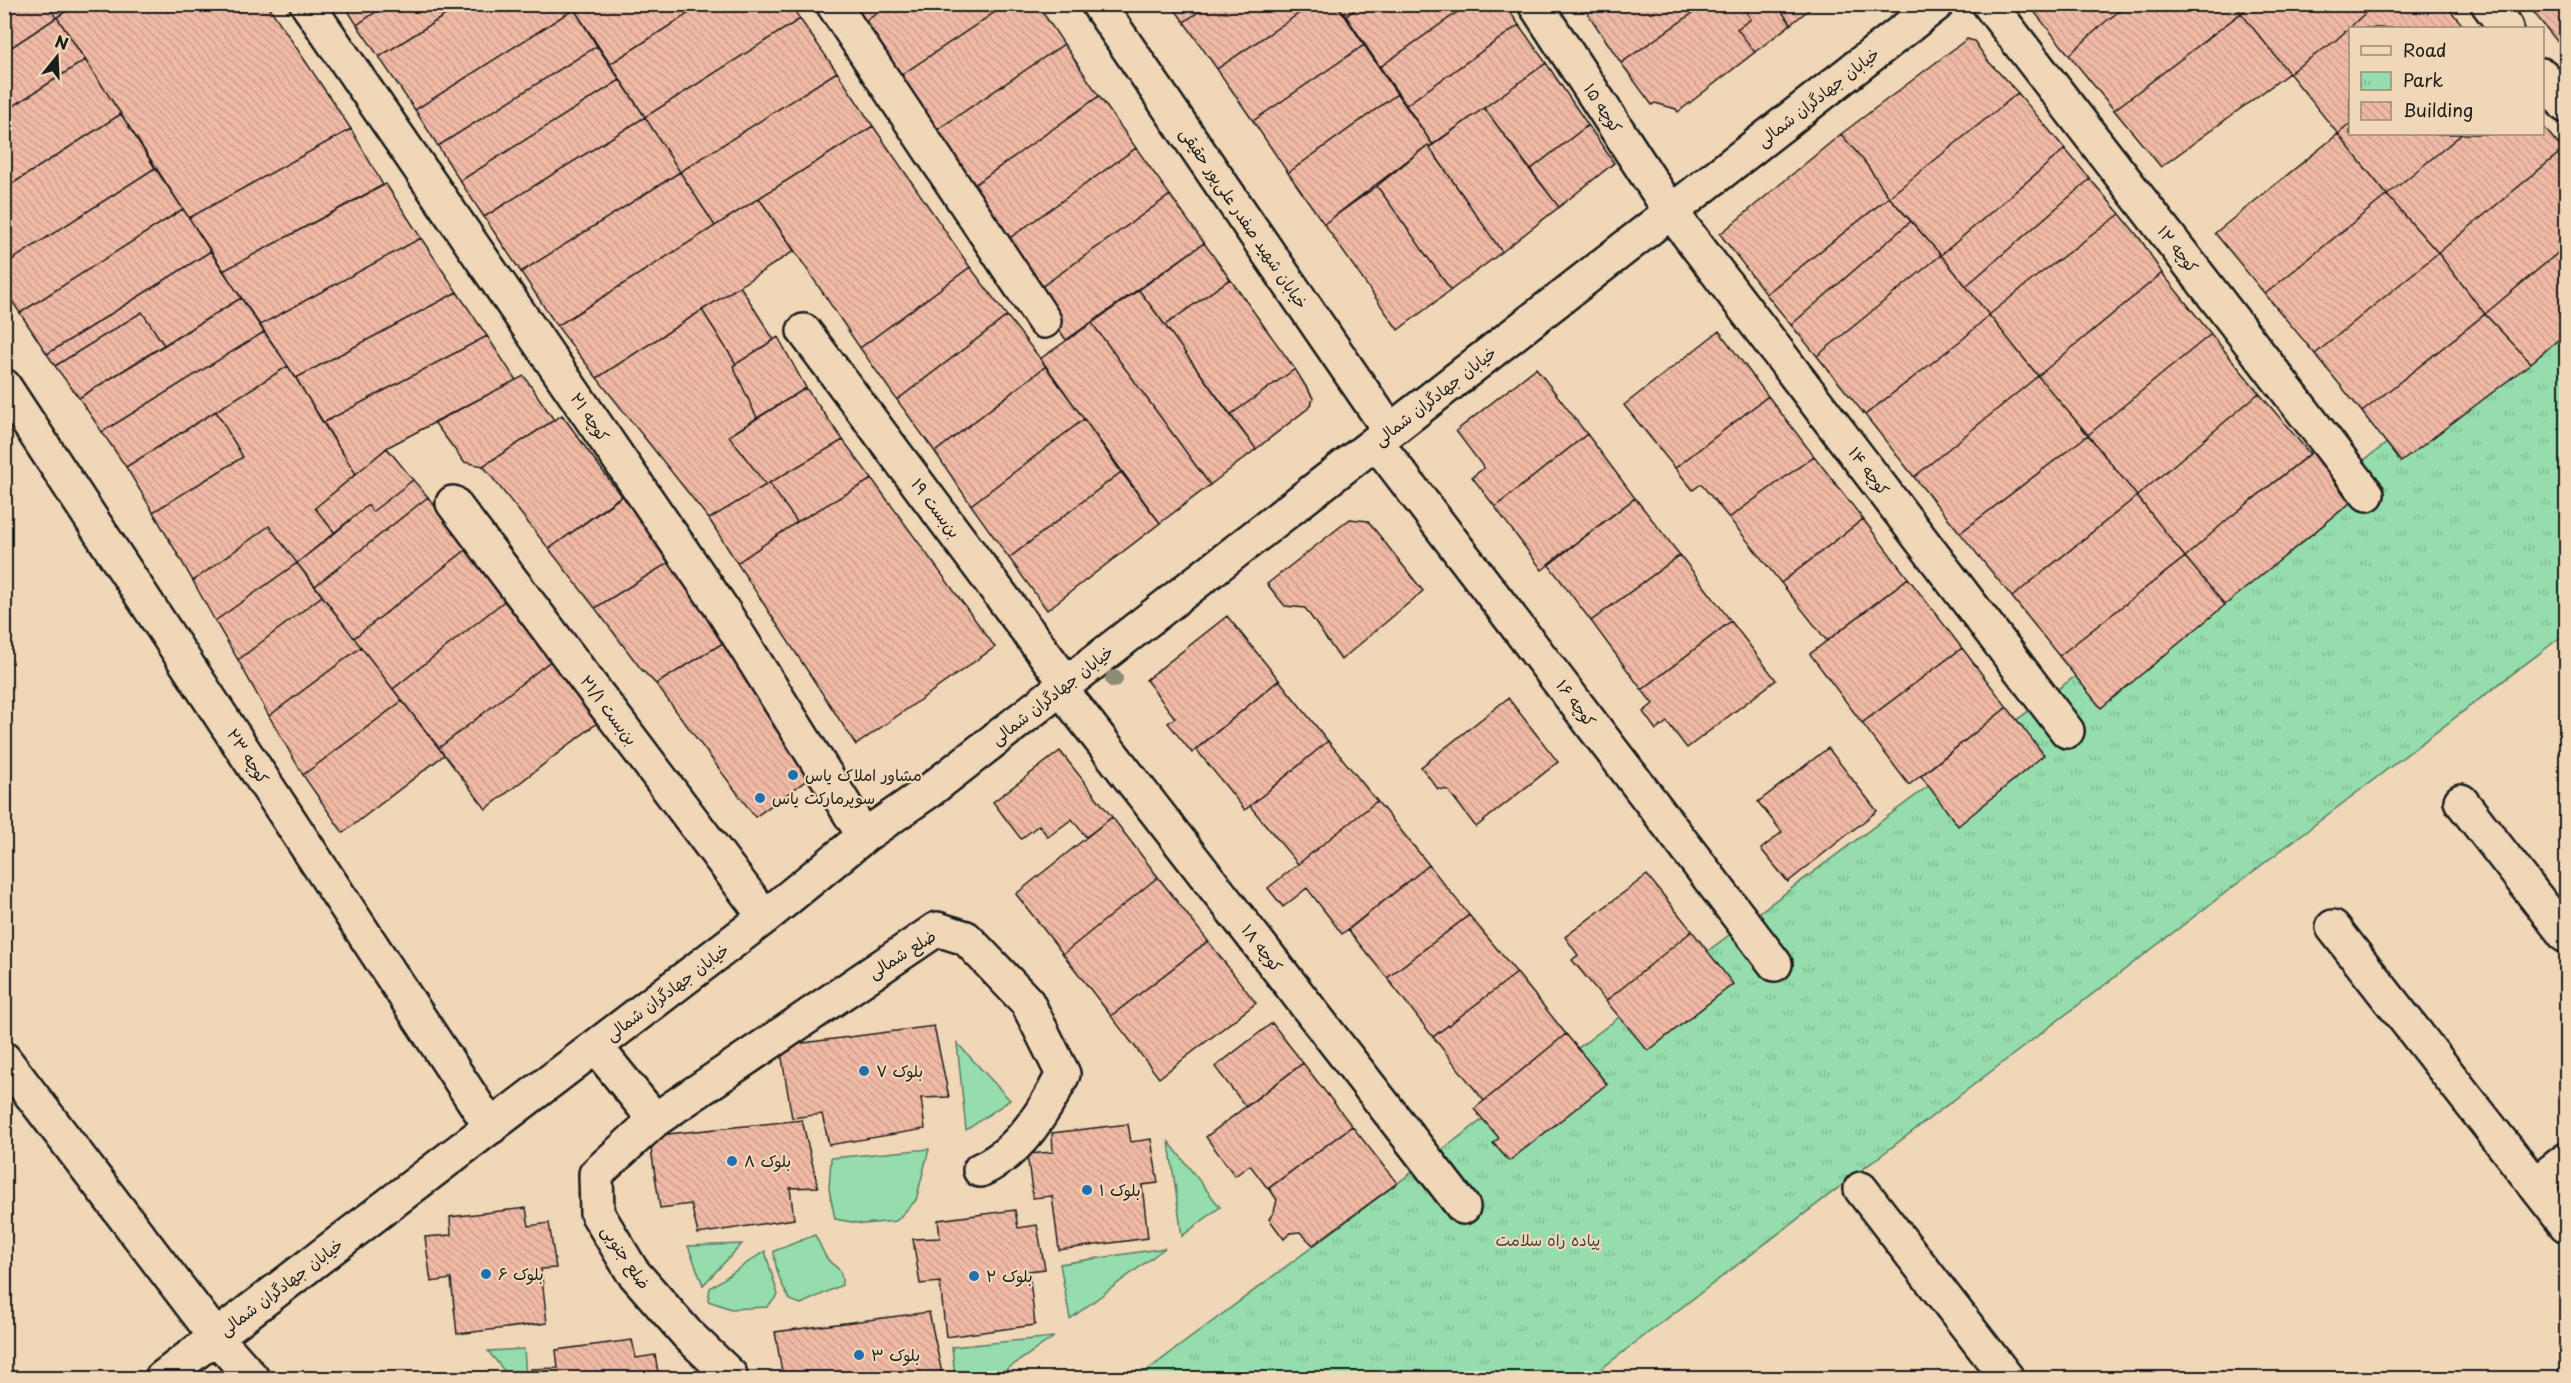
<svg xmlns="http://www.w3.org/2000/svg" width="2571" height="1383" font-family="'Playpen Sans','Playpen Sans Arabic',sans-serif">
	<defs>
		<pattern id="park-tufts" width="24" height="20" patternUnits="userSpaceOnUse" patternTransform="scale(1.5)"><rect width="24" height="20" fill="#95ddac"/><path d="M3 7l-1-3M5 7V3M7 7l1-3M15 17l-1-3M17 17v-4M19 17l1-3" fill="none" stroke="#80bd93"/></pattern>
		<pattern id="building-back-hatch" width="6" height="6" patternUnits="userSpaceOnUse" patternTransform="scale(1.5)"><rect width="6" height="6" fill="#f0b9a5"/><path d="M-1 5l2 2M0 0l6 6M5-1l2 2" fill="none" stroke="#cd9e8d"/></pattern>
	</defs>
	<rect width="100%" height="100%" fill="#efd7b7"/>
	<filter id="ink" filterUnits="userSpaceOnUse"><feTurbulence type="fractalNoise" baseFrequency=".0167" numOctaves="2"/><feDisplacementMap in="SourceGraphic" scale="12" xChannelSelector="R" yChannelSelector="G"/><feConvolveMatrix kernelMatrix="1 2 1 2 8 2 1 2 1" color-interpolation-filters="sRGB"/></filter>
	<g filter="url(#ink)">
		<path fill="#95ddac" stroke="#587c64" stroke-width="1.5" d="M 957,1043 L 1010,1100 L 966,1130 Z
			M 1169,1142 L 1220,1207 L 1182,1236 Z
			M 929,1149 L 916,1200 L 896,1221 L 863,1224 L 835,1219 L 829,1189 L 831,1158 Z
			M 815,1235 C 819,1242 822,1250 826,1257 C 834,1270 842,1263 842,1285 L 801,1304 L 790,1300 C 781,1284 775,1270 774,1251 Z
			M 742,1244 L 703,1285 L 688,1246 Z
			M 1165,1248 L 1070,1319 L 1060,1264 Z
			M 765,1251 L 778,1295 L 767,1307 L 731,1309 L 708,1301 L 710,1288 Z
			M 1054,1337 L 994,1378 L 955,1378 L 952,1347 Z
			M 524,1349 L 526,1378 L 510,1378 L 488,1351 Z"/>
		<path fill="url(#park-tufts)" stroke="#587c64" stroke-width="1.5" d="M 2566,309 L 2566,633 L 1589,1378 L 1137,1378 Z"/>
		<path fill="url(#building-back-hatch)" stroke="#1c1c1c" stroke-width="1.5" d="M 4,4 L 48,4 L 56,18 L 4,52 Z
			M 48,4 L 77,4 L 56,18 Z
			M 77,4 L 267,4 L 351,129 L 189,218 L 57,17 Z
			M 344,4 L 387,4 L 357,25 Z
			M 387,4 L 463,4 L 379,57 L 357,25 Z
			M 463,4 L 571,4 L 574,9 L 415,110 L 379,57 Z
			M 582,4 L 703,4 L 610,64 L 574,9 Z
			M 703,4 L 790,4 L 800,19 L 645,117 L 610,64 Z
			M 835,4 L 891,4 L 852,30 Z
			M 891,4 L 1007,4 L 888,84 L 852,30 Z
			M 1007,4 L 1037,4 L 1064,44 L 925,138 L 888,84 Z
			M 1171,4 L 1210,4 L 1184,22 Z
			M 1210,4 L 1313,4 L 1217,69 L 1184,22 Z
			M 1313,4 L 1337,4 L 1364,45 L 1253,121 L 1217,69 Z
			M 1337,4 L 1363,4 L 1346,16 Z
			M 1363,4 L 1469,4 L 1380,67 L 1346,16 Z
			M 1469,4 L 1505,4 L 1519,25 L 1406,105 L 1380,67 Z
			M 1590,4 L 1706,4 L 1621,63 L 1584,8 Z
			M 1706,4 L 1740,4 L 1751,19 L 1737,29 L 1755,52 L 1678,112 L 1676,109 L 1655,103 L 1652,105 L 1621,63 Z
			M 1740,4 L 1776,4 L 1791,24 L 1755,52 L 1737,29 L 1751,19 Z
			M 1776,4 L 1816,4 L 1791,24 Z
			M 2028,4 L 2129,4 L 2105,22 L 2069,55 Z
			M 2129,4 L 2234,4 L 2241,13 L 2114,110 L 2069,55 L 2105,22 Z
			M 2234,4 L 2253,4 L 2241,13 Z
			M 2253,4 L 2375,4 L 2335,41 L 2289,73 L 2241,13 Z
			M 2375,4 L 2445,4 L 2465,28 L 2350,28 L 2350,124 L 2338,134 L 2289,73 L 2335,41 Z
			M 2527,4 L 2566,4 L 2566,48 L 2564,50 Z
			M 574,9 L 597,46 L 438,146 L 415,110 Z
			M 2241,13 L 2289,73 L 2161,167 L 2114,110 Z
			M 57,17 L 85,60 L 4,112 L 4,52 Z
			M 800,19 L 837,72 L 680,172 L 645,117 Z
			M 1519,25 L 1546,63 L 1433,145 L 1406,105 Z
			M 1967,39 L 1974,41 L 1988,61 L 2018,93 L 1889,197 L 1864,161 L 1841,134 Z
			M 1064,44 L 1099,96 L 963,193 L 925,138 Z
			M 1364,45 L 1397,94 L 1288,173 L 1253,121 Z
			M 597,46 L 620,80 L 460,181 L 438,146 Z
			M 85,60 L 121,114 L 4,189 L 4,112 Z
			M 1546,63 L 1588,125 L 1530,170 L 1484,108 Z
			M 837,72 L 873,126 L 715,226 L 680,172 Z
			M 620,80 L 645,117 L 484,217 L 460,181 Z
			M 2018,93 L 2065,149 L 1941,255 L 1889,197 Z
			M 1397,94 L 1433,145 L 1429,147 L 1428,145 L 1324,224 L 1288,173 Z
			M 1099,96 L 1136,148 L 1000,245 L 963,193 Z
			M 1484,108 L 1559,207 L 1502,252 L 1429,147 Z
			M 121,114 L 155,168 L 4,265 L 4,189 Z
			M 645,117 L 680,172 L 521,272 L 484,217 Z
			M 2350,124 L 2350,134 L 2462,134 L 2387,195 L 2338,134 Z
			M 1588,125 L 1614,163 L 1559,207 L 1530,170 Z
			M 2542,125 L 2563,150 L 2438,253 L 2387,195 L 2462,134 L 2542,134 Z
			M 873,126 L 970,267 L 860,348 L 759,198 Z
			M 351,129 L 383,185 L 223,271 L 189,218 Z
			M 1841,134 L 1864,161 L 1889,197 L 1766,294 L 1720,234 Z
			M 2338,134 L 2387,195 L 2265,294 L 2215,233 Z
			M 1428,145 L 1502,252 L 1451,290 L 1377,186 Z
			M 1136,148 L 1170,195 L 1033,293 L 1000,245 Z
			M 2065,149 L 2090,179 L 1966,286 L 1941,255 Z
			M 2563,150 L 2566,155 L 2566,246 L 2485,314 L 2438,253 Z
			M 155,168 L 183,209 L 20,313 L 4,289 L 4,265 Z
			M 680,172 L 715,226 L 557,326 L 521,272 Z
			M 2090,179 L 2120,214 L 2037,276 L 1989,315 L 1966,286 Z
			M 386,184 L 421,238 L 260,325 L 223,271 Z
			M 1377,186 L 1451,290 L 1398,330 L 1324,224 Z
			M 1170,195 L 1204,243 L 1066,340 L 1033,293 Z
			M 2387,195 L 2438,253 L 2315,354 L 2265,294 Z
			M 1889,197 L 1911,221 L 1791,325 L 1766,294 Z
			M 759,198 L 794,251 L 597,378 L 557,326 Z
			M 183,209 L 211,251 L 47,354 L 20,313 Z
			M 2120,214 L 2141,240 L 2162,273 L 2038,376 L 1989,315 L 2037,276 Z
			M 1911,221 L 1941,255 L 1817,356 L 1791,325 Z
			M 421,238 L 457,292 L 296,378 L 260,325 Z
			M 1204,243 L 1230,279 L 1165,325 L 1139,290 Z
			M 2566,246 L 2566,333 L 2531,363 L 2485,314 Z
			M 211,251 L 241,298 L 164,345 L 142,312 L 55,366 L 47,354 Z
			M 2438,253 L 2485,314 L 2362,412 L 2315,354 Z
			M 1941,255 L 1989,315 L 1964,338 L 1865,415 L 1817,356 Z
			M 970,267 L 1007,316 L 897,400 L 860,348 Z
			M 2162,273 L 2211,334 L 2088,435 L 2038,376 Z
			M 1230,279 L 1295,369 L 1230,415 L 1165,325 Z
			M 740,286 L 774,340 L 736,364 L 702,310 Z
			M 1139,290 L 1256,449 L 1210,485 L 1092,323 Z
			M 457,292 L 487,336 L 323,423 L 296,378 Z
			M 241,298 L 264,332 L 102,432 L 79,398 Z
			M 702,310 L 736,364 L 733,366 L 757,418 L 729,436 L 766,485 L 709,519 L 597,378 Z
			M 142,312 L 164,345 L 79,398 L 55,366 Z
			M 2485,314 L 2531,363 L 2401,462 L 2362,412 Z
			M 1989,315 L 2038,376 L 1914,477 L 1865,415 L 1964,338 Z
			M 1007,316 L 1046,366 L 935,452 L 897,400 Z
			M 1092,323 L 1210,485 L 1160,523 L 1040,359 Z
			M 1719,331 L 1768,396 L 1675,468 L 1624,405 Z
			M 264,332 L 288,366 L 126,467 L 102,432 Z
			M 2211,334 L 2259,393 L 2137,496 L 2088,435 Z
			M 487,336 L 516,380 L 388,447 L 356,474 L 323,423 Z
			M 778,337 L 806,388 L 757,418 L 733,366 Z
			M 288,366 L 356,474 L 315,508 L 335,533 L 297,563 L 269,526 L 193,581 L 153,512 L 243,457 L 216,411 Z
			M 1046,366 L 1084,419 L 971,505 L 935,452 Z
			M 1536,368 L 1587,434 L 1495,507 L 1472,477 L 1484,468 L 1456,431 Z
			M 1295,369 L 1313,398 L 1311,406 L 1256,449 L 1230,415 Z
			M 524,376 L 554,420 L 483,466 L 464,462 L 434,422 Z
			M 2038,376 L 2088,435 L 1960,533 L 1914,477 Z
			M 806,388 L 843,440 L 766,485 L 729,436 Z
			M 2259,393 L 2310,454 L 2228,519 L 2185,557 L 2137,496 Z
			M 1768,396 L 1814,456 L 1729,518 L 1701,484 L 1693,490 L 1675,468 Z
			M 216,411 L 243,457 L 153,512 L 126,467 Z
			M 562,415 L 621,496 L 549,549 L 483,466 Z
			M 1084,419 L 1121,472 L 1009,558 L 971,505 Z
			M 1587,434 L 1635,498 L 1542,570 L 1495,507 Z
			M 2088,435 L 2137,496 L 2012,597 L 1960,533 Z
			M 843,440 L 872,479 L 797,522 L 769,483 Z
			M 387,448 L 413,480 L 372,512 L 368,505 L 335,533 L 315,508 Z
			M 2312,452 L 2350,503 L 2225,605 L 2185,557 L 2228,519 Z
			M 1814,456 L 1863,519 L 1781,583 L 1729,518 Z
			M 1121,472 L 1160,523 L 1047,610 L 1009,558 Z
			M 872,479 L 995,647 L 856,745 L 737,563 L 797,522 Z
			M 413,480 L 428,497 L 315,586 L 297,563 L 368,505 L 372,512 Z
			M 769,483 L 797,522 L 737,563 L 709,519 Z
			M 624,495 L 671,561 L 595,608 L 549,549 Z
			M 2137,496 L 2185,557 L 2059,656 L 2012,597 Z
			M 428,497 L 467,549 L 354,638 L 315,586 Z
			M 1635,498 L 1680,555 L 1591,621 L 1548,564 Z
			M 1350,519 L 1368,521 L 1423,591 L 1341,660 L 1305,608 L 1285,606 L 1267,584 Z
			M 1863,519 L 1908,578 L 1827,641 L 1781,583 Z
			M 269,526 L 297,563 L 215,621 L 193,581 Z
			M 467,549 L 507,599 L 393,689 L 354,638 Z
			M 1680,555 L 1731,621 L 1642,690 L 1591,621 Z
			M 2185,557 L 2225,605 L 2101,708 L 2059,656 Z
			M 671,561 L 723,643 L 656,684 L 641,669 L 595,608 Z
			M 297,563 L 322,596 L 238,660 L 215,621 Z
			M 1908,578 L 1962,648 L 1862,723 L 1810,654 Z
			M 322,596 L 361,647 L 269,716 L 238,660 Z
			M 507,599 L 553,659 L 439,748 L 393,689 Z
			M 1227,616 L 1279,680 L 1192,753 L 1168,723 L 1175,718 L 1146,680 Z
			M 1731,621 L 1776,680 L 1687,748 L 1667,722 L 1656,730 L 1643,712 L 1653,704 L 1642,690 Z
			M 723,643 L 811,777 L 755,817 L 656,684 Z
			M 361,647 L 402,701 L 303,775 L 269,716 Z
			M 1962,648 L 2007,707 L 1909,785 L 1862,723 Z
			M 553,659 L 601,720 L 486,809 L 439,748 Z
			M 1279,680 L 1328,741 L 1245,810 L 1196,749 Z
			M 1508,698 L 1558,762 L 1476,827 L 1448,790 L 1438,789 L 1421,767 Z
			M 402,701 L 444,755 L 343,833 L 303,775 Z
			M 2007,707 L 2044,755 L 1958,826 L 1921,776 Z
			M 1328,741 L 1377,801 L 1298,864 L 1250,806 Z
			M 1828,748 L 1877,811 L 1788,882 L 1761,849 L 1782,832 L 1758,802 Z
			M 1060,751 L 1112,817 L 1086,837 L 1072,819 L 1048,837 L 1039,825 L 1021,839 L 993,802 Z
			M 1377,801 L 1429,865 L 1342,934 L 1307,888 L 1283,907 L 1268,888 Z
			M 1112,817 L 1158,877 L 1063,954 L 1016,894 Z
			M 1429,865 L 1469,915 L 1387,978 L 1348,930 Z
			M 1647,875 L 1692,931 L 1606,1001 L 1572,960 L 1578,955 L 1565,937 Z
			M 1158,877 L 1208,941 L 1111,1016 L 1063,954 Z
			M 1469,915 L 1517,973 L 1433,1037 L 1387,978 Z
			M 1692,931 L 1733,984 L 1648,1051 L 1606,1001 Z
			M 1208,941 L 1256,1003 L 1159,1078 L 1111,1016 Z
			M 1517,973 L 1566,1034 L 1484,1101 L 1433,1037 Z
			M 1272,1023 L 1303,1063 L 1246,1107 L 1215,1067 Z
			M 934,1026 L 949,1097 L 921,1098 L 925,1129 L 829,1145 L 822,1114 L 792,1118 L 780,1046 Z
			M 1566,1034 L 1607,1084 L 1509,1161 L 1493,1143 L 1499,1138 L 1474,1109 Z
			M 1303,1063 L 1352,1126 L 1268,1189 L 1250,1165 L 1235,1176 L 1206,1137 Z
			M 802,1120 L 818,1187 L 790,1188 L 794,1219 L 698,1234 L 691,1204 L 660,1208 L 649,1136 Z
			M 1128,1124 L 1131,1142 L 1151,1139 L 1158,1183 L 1142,1185 L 1148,1238 L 1059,1250 L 1052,1196 L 1033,1198 L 1027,1154 L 1053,1152 L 1052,1133 Z
			M 1352,1126 L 1397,1183 L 1313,1245 L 1300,1232 L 1290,1233 L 1284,1239 L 1269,1219 L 1274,1212 L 1277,1200 L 1269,1188 Z
			M 526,1208 L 529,1226 L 549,1223 L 556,1268 L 541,1269 L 547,1323 L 457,1334 L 451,1279 L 431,1282 L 425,1237 L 451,1235 L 450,1217 Z
			M 1015,1210 L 1018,1228 L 1037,1225 L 1045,1269 L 1029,1271 L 1035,1325 L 946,1337 L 940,1282 L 920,1284 L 913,1239 L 940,1238 L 938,1220 Z
			M 929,1312 L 943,1378 L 783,1378 L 775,1332 Z
			M 632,1340 L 636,1358 L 655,1355 L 659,1378 L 532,1378 L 531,1369 L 558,1368 L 556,1350 Z"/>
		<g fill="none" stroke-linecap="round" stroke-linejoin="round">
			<defs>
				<path id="minor" d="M 307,4 L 720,606 L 864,836
					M 833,4 L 1044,321
					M 1098,4 L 1390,431
					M 1535,4 L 1671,212 L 2067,731
					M 1989,4 L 2367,494
					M 2488,4 L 2506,28
					M 2542,75 L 2566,106
					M 804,331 L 1067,684
					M 4,386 L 491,1127
					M 1376,442 L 1775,964
					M 453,503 L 765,917
					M 1061,689 L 1463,1207
					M 2461,801 L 2566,936
					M 2333,927 L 2566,1225
					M 596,1047 L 655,1120 L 596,1174 L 597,1213 L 632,1271 L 687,1334 L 730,1375
					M 4,1059 L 216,1337 L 252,1378
					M 655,1120 L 937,929 L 966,938 L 1027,1002 L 1063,1074 C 1045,1111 1019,1153 980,1170
					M 2535,1184 L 2566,1160
					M 1861,1189 L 2007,1378
					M 162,1378 L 765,917 L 864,836 L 929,791 L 1937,4"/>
			</defs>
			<use href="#minor" stroke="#1c1c1c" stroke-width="38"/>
			<use href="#minor" stroke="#efd7b7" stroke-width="33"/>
		</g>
		<circle fill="#8b8b76" cx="1114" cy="679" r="9"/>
	</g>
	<g fill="#1f6fb2" stroke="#efd7b7" stroke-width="2">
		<circle cx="793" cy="775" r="6"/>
		<circle cx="760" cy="798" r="6"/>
		<circle cx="864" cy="1071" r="6"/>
		<circle cx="732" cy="1161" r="6"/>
		<circle cx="1087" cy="1190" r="6"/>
		<circle cx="486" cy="1274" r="6"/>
		<circle cx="974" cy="1276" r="6"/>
		<circle cx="859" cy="1355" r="6"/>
	</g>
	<g text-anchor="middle" stroke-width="4.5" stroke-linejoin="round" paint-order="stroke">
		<g font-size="16" fill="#1c1c1c" stroke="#efd7b7">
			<text transform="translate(1818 97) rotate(-38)" y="6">خیابان جهادگران شمالی</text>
			<text transform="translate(1603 108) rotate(57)" y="6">کوچه ۱۵</text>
			<text transform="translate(1244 218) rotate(56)" y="6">خیابان شهید صفدر علی‌پور حقیقی</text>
			<text transform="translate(2178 249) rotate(52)" y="6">کوچه ۱۲</text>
			<text transform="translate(1435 396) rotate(-38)" y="6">خیابان جهادگران شمالی</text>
			<text transform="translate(590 417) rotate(56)" y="6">کوچه ۲۱</text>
			<text transform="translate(1869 471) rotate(53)" y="6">کوچه ۱۴</text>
			<text transform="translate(936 508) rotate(53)" y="6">بن‌بست ۱۹</text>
			<text transform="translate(1052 695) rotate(-38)" y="6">خیابان جهادگران شمالی</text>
			<text transform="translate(1576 703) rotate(53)" y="6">کوچه ۱۶</text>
			<text transform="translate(609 710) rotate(53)" y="6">بن‌بست ۲۱/۱</text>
			<text transform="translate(248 756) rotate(57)" y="6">کوچه ۲۳</text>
			<text transform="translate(1262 948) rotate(52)" y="6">کوچه ۱۸</text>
			<text transform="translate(902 954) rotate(-32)" y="6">ضلع شمالی</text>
			<text transform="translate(667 992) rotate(-37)" y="6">خیابان جهادگران شمالی</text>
			<text transform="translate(626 1257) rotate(56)" y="6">ضلع جنوبی</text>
			<text transform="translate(281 1287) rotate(-37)" y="6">خیابان جهادگران شمالی</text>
		</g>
		<g font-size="16" fill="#1c1c1c" stroke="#efd7b7" text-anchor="start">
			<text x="805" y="781">مشاور املاک یاس</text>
			<text x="772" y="804">سوپرمارکت یاس</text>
			<text x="876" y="1077">بلوک ۷</text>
			<text x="744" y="1167">بلوک ۸</text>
			<text x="1099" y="1196">بلوک ۱</text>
			<text x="498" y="1280">بلوک ۶</text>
			<text x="986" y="1282">بلوک ۲</text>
			<text x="871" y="1361">بلوک ۳</text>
		</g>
		<g font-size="16" fill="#3a4c40" stroke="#efd7b7">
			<text x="1548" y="1246">پیاده راه سلامت</text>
		</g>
	</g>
	<rect width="2571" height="1383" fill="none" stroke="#efd7b7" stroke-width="24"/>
	<rect x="12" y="12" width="2547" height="1359" fill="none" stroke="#1c1c1c" stroke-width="2" filter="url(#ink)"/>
	<rect x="2349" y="27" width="195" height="108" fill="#efd7b7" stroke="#9b8c79" stroke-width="1.5"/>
	<rect x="2361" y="46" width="30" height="9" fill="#efd7b7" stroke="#9b8c79" stroke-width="1.5"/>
	<text x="2403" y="57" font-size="18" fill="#1c1c1c">Road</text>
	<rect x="2361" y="72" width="30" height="18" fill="url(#park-tufts)" stroke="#9b8c79" stroke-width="1.5"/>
	<text x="2403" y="87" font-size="18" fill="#1c1c1c">Park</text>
	<rect x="2361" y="102" width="30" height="18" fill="url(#building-back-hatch)" stroke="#9b8c79" stroke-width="1.5"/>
	<text x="2403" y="117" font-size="18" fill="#1c1c1c">Building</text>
	<g transform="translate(57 57) rotate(18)" stroke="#efd7b7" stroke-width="4.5" paint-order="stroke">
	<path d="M0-4.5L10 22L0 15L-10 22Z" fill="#1c1c1c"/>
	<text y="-9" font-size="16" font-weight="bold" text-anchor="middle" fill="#1c1c1c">N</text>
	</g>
</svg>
